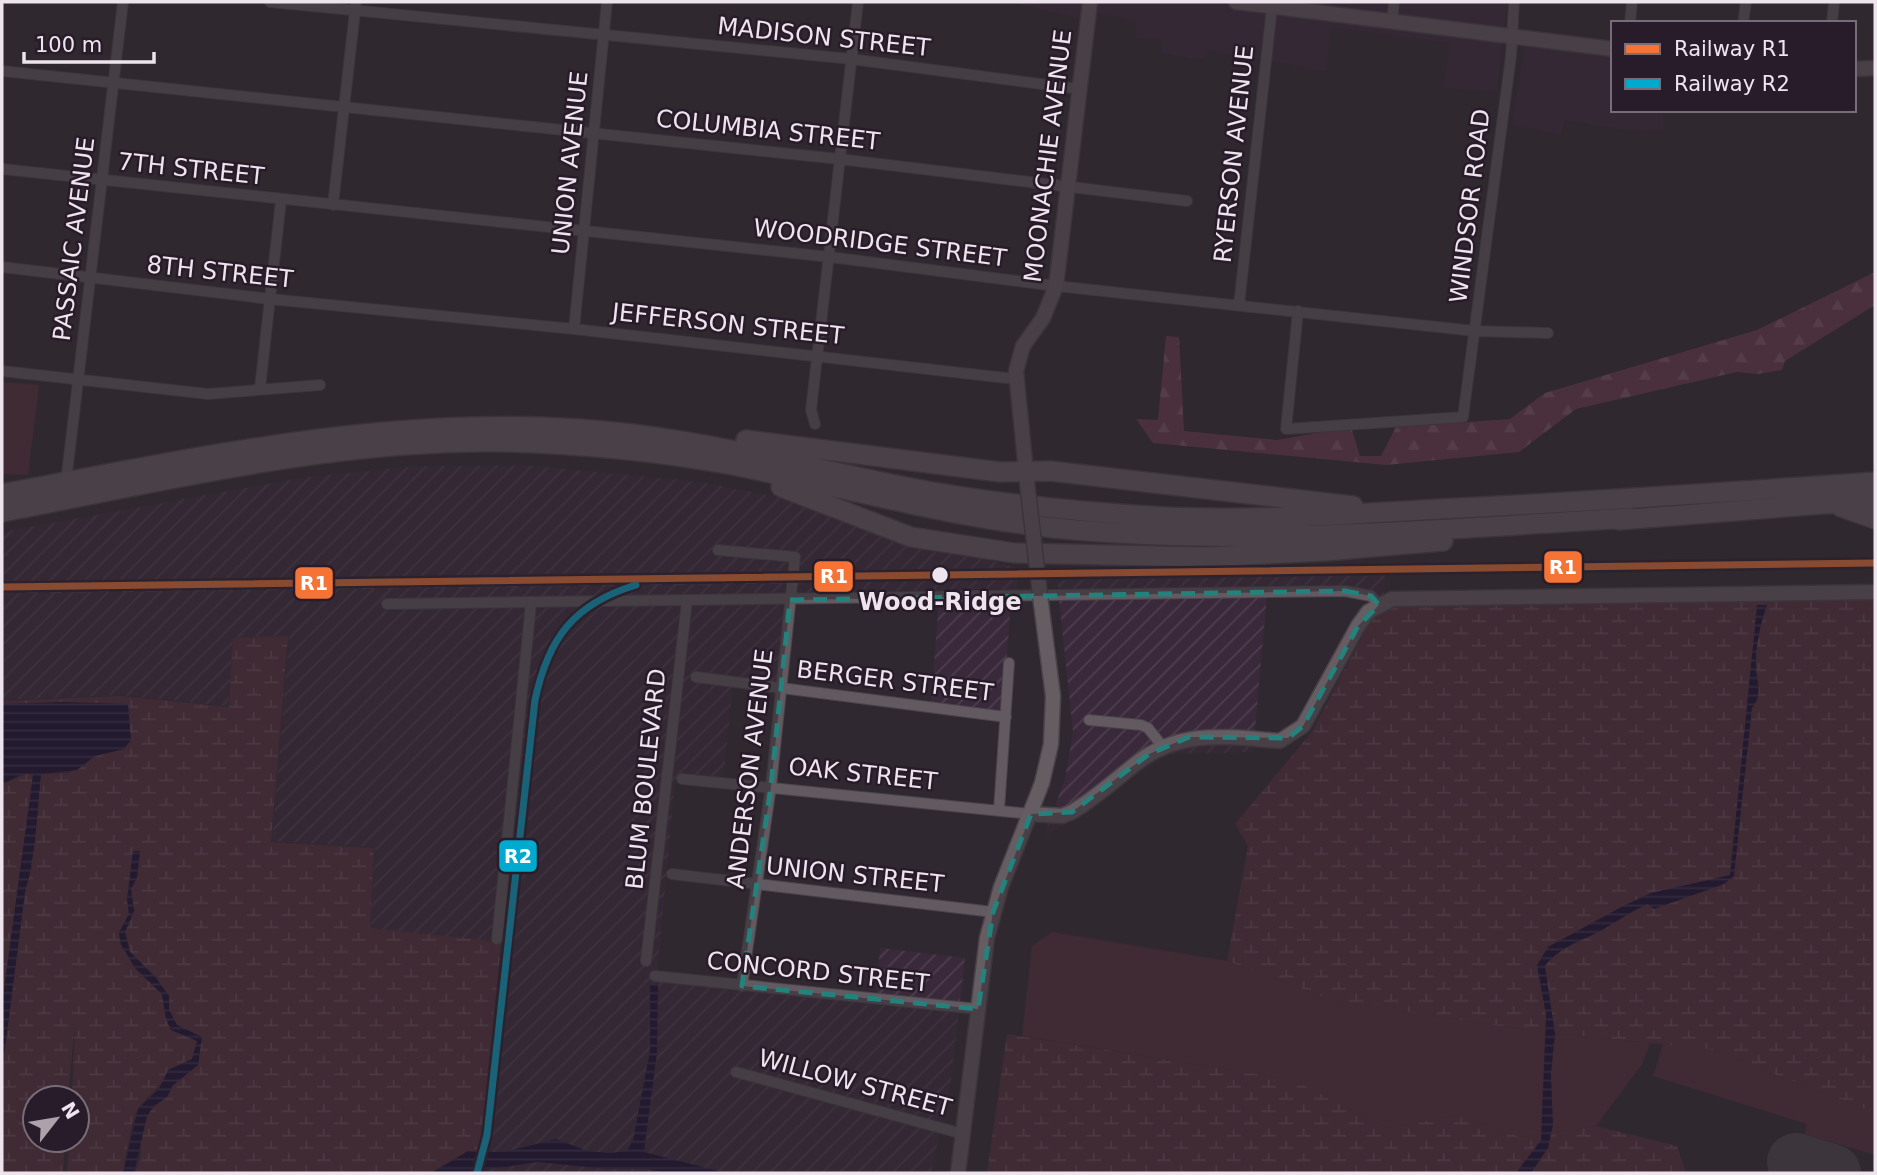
<svg xmlns="http://www.w3.org/2000/svg" width="1877" height="1175" font-family="'DejaVu Sans',sans-serif">
	<defs>
		<pattern id="industrial-furrows" width="10" height="10" patternUnits="userSpaceOnUse" patternTransform="scale(1.75)"><rect width="10" height="10" fill="#3a293b"/><path d="M-1 1l2-2M0 10L10 0M9 11l2-2" fill="none" stroke="#4d3e4e"/></pattern>
		<pattern id="forest-firs" width="22" height="20" patternUnits="userSpaceOnUse" patternTransform="scale(1.75)"><rect width="22" height="20" fill="#6a3b4c"/><path d="M5 1l3.5 6h-7zM16 11l3.5 6h-7z" fill="#805766"/></pattern>
		<pattern id="wetland-marsh" width="20" height="14" patternUnits="userSpaceOnUse" patternTransform="scale(1.75)"><rect width="20" height="14" fill="#542f3c"/><path d="M1 5h8M5 5V1M11 12h8M15 12V8" fill="none" stroke="#6d4d58"/></pattern>
		<pattern id="water-rules" width="6" height="5" patternUnits="userSpaceOnUse" patternTransform="scale(1.75)"><rect width="6" height="5" fill="#140a31"/><path d="M0 2.5h6" fill="none" stroke="#362e4f"/></pattern>
	</defs>
	<rect width="100%" height="100%" fill="#302830"/>
	<path fill="#3a293b" d="M 1010,2 L 1507,2 L 1497,91 L 1444,88 L 1450,43 L 1331,27 L 1326,71 L 1208,50 L 1203,59 L 1194,59 L 1162,53 L 1161,39 L 1136,38 L 1136,21 L 1081,9 L 1079,18 Z
		M 1525,43 L 1613,52 L 1613,110 L 1663,110 L 1663,131 L 1621,129 L 1565,120 L 1561,135 L 1512,124 Z"/>
	<path fill="url(#industrial-furrows)" d="M 525,465 L 701,482 L 787,499 L 1016,568 L 1019,595 L 1011,596 L 1003,715 L 931,707 L 939,598 L 792,599 L 782,688 L 733,683 L 723,783 L 675,781 L 657,976 L 876,998 L 880,948 L 965,958 L 951,1080 L 931,1173 L 471,1173 L 483,1139 L 502,942 L 370,928 L 375,847 L 272,841 L 289,636 L 233,638 L 229,706 L 121,695 L 2,700 L 2,532 L 300,478 L 417,466 Z
		M 1385,575 L 1384,596 L 1267,594 L 1253,752 L 1168,754 L 1049,834 L 1045,833 L 1065,779 L 1073,732 L 1057,580 Z"/>
	<path fill="#542f3c" d="M 2,382 L 39,385 L 28,475 L 2,474 Z
		M 1052,932 L 1227,961 L 1335,1001 L 1534,1031 L 1650,1043 L 1642,1064 L 1596,1126 L 1520,1137 L 1455,1115 L 1388,1128 L 1293,1080 L 1022,1036 L 1032,946 Z
		M 1663,1044 L 1709,1049 L 1875,1113 L 1875,1155 L 1805,1134 L 1807,1124 L 1653,1076 Z"/>
	<path fill="url(#forest-firs)" d="M 1875,272 L 1875,305 L 1785,361 L 1782,370 L 1758,374 L 1737,372 L 1576,409 L 1519,452 L 1386,465 L 1153,443 L 1136,419 L 1158,420 L 1166,336 L 1179,337 L 1184,431 L 1277,440 L 1351,427 L 1360,456 L 1381,456 L 1396,427 L 1510,419 L 1545,393 L 1757,330 Z"/>
	<path fill="url(#wetland-marsh)" d="M 1875,591 L 1875,1113 L 1709,1049 L 1534,1031 L 1335,1001 L 1227,961 L 1248,846 L 1235,824 L 1311,733 L 1379,605 Z
		M 288,636 L 271,842 L 374,848 L 370,928 L 501,942 L 482,1139 L 476,1153 L 468,1151 L 431,1173 L 135,1173 L 141,1154 L 140,1136 L 147,1116 L 154,1106 L 168,1097 L 172,1086 L 198,1065 L 202,1037 L 177,1025 L 169,1010 L 169,996 L 156,977 L 130,952 L 125,932 L 134,911 L 131,889 L 137,878 L 140,851 L 134,851 L 127,899 L 129,914 L 119,932 L 120,944 L 135,968 L 162,994 L 166,1019 L 171,1030 L 197,1041 L 192,1059 L 168,1070 C 162,1089 148,1093 138,1109 C 131,1119 126,1159 123,1173 L 67,1173 L 69,1140 L 77,1140 L 77,1098 L 72,1098 L 75,1021 L 68,1098 L 35,1098 L 35,1140 L 65,1140 L 63,1173 L 2,1173 L 2,1073 L 25,892 L 32,867 L 30,862 L 41,774 L 69,773 L 95,756 L 124,749 L 131,739 L 127,704 L 2,704 L 2,701 L 121,696 L 229,707 L 233,638 Z
		M 31,772 L 33,775 L 2,1004 L 2,784 Z
		M 1007,1034 L 1293,1080 L 1388,1128 L 1455,1115 L 1520,1137 L 1596,1126 L 1677,1146 L 1686,1173 L 987,1173 Z"/>
	<path fill="url(#water-rules)" d="M 1757,605 L 1767,605 C 1761,621 1755,649 1756,666 C 1756,682 1764,693 1752,708 L 1734,876 L 1724,884 L 1654,909 L 1648,904 C 1632,911 1619,920 1604,929 C 1581,942 1562,945 1545,966 L 1555,1034 L 1551,1074 L 1553,1125 L 1548,1148 L 1531,1173 L 1516,1173 L 1541,1140 L 1546,1015 L 1537,965 L 1548,947 L 1625,905 L 1651,893 L 1730,875 Z
		M 63,702 L 128,704 L 131,740 L 124,749 L 95,756 L 77,770 L 41,774 C 37,814 36,855 25,892 L 2,1071 L 2,1004 L 33,775 L 24,773 L 2,784 L 2,704 Z
		M 133,851 L 140,851 L 137,878 L 131,889 L 134,911 L 125,932 L 130,952 L 155,977 L 169,996 L 169,1010 L 177,1025 L 202,1037 L 198,1065 L 172,1086 L 167,1097 L 154,1106 L 147,1116 L 134,1173 L 123,1173 L 138,1109 L 159,1089 L 168,1070 L 192,1059 L 197,1041 L 171,1030 L 166,1019 L 162,994 L 135,968 L 121,944 L 119,933 L 129,914 L 127,899 Z
		M 650,984 L 658,985 L 657,1052 L 644,1152 L 726,1173 L 669,1173 L 646,1169 L 607,1169 L 538,1162 L 465,1173 L 431,1173 L 468,1151 L 504,1152 L 556,1139 L 587,1151 L 610,1153 L 627,1151 L 633,1140 L 650,1051 Z"/>
	<g fill="none" stroke-linecap="round" stroke-linejoin="round">
		<path stroke="#4c454c" stroke-width="23" d="M 1804,1173 L 1806,1165"/>
		<path stroke="#4c454c" stroke-width="58" d="M 1796,1162 L 1832,1173"/>
		<defs>
			<path id="street" d="M 270,2 L 851,59 L 1079,89
				M 1392,23 L 1394,2
				M 1630,23 L 1632,2
				M 1743,23 L 1746,2
				M 1832,23 L 1834,2
				M 2,71 L 839,159 L 1187,201
				M 2,169 L 830,257 L 1056,286 L 1475,331 L 1548,333
				M 333,205 L 356,2
				M 2,267 L 270,299 L 574,329 L 1015,379
				M 1239,305 L 1272,7
				M 1298,311 L 1286,429 L 1463,417 L 1511,56 L 1514,2
				M 574,329 L 607,2
				M 2,371 L 208,394 L 320,385
				M 260,388 L 281,200
				M 815,424 L 811,410 L 858,2
				M 66,482 L 123,2
				M 718,550 L 795,557 L 771,786 L 742,986
				M 387,604 L 1345,591 L 1371,596 L 1379,605
				M 696,677 L 1006,717
				M 1089,720 L 1141,725 L 1148,728 L 1163,747
				M 682,779 L 1031,814
				M 999,810 L 1009,663
				M 672,874 L 993,912
				M 497,939 L 531,604
				M 646,961 L 687,601
				M 655,976 L 978,1009
				M 736,1072 L 963,1134"/>
			<path id="secondary" d="M 1236,2 L 1613,49
				M 1854,69 L 1875,68
				M 1028,491 L 1016,371 L 1023,346 L 1043,318 L 1056,286 L 1090,2
				M 1031,814 L 1062,816 L 1072,812 C 1096,798 1116,779 1138,762 C 1182,729 1227,737 1280,741 L 1303,726 L 1358,626 L 1368,612 L 1392,599 L 1875,592
				M 958,1173 L 987,938 L 1001,887 L 1042,783 L 1051,744 L 1053,696 L 1041,603"/>
			<path id="highway" d="M 746,440 L 1000,472 L 1050,471 L 1353,506
				M 781,487 L 911,537 L 1014,553 L 1205,557 L 1325,551 L 1443,541
				M 2,494 C 201,457 399,412 603,431 C 708,440 808,468 911,488 C 995,504 1079,512 1165,517 C 1257,521 1348,514 1440,509 C 1585,502 1730,492 1875,482
				M 1841,507 L 1875,519
				M 2,512 C 169,480 337,439 508,442 C 579,444 652,451 721,463 C 833,484 941,516 1054,528 C 1246,547 1439,529 1631,518
				M 1619,520 L 1875,500"/>
		</defs>
		<use href="#street" stroke="#4a434a" stroke-width="12"/>
		<use href="#secondary" stroke="#4a434a" stroke-width="17"/>
		<use href="#highway" stroke="#4a434a" stroke-width="22"/>
		<use href="#street" stroke="#625a60" stroke-width="10"/>
		<use href="#secondary" stroke="#665d62" stroke-width="14"/>
		<use href="#highway" stroke="#6b5f67" stroke-width="19"/>
		<path stroke="#676267" stroke-width="2.5" stroke-dasharray="12 12" stroke-linecap="butt" d="M 2,592 L 782,582
			M 477,1173 L 487,1135 L 535,700 C 547,646 570,605 626,588"/>
		<defs>
			<path id="secondary-bridge" d="M 1028,491 L 1041,603"/>
		</defs>
		<use href="#secondary-bridge" stroke="#4a434a" stroke-width="17" stroke-linecap="butt"/>
		<use href="#secondary-bridge" stroke="#665d62" stroke-width="14"/>
		<defs>
			<path id="rail-1" d="M 2,587 L 1875,563"/>
			<path id="rail-2" d="M 477,1173 L 487,1135 L 535,700 C 548,639 573,604 636,585"/>
		</defs>
		<use href="#rail-1" stroke="#291c2a" stroke-width="12"/>
		<use href="#rail-2" stroke="#291c2a" stroke-width="12"/>
		<use href="#rail-1" stroke="#f57335" stroke-width="7"/>
		<use href="#rail-2" stroke="#00a9ce" stroke-width="7"/>
	</g>
	<path d="M0 0H1877V1175H0ZM 1345,591 L 1371,596 L 1379,605 L 1358,626 L 1303,726 L 1288,738 L 1189,737 L 1149,754 L 1072,812 L 1031,814 L 993,912 L 978,1009 L 742,986 L 771,786 L 790,600 Z" fill="#302830" fill-opacity=".55" fill-rule="evenodd"/>
	<path fill="none" stroke="#25817b" stroke-width="5" stroke-dasharray="14 9" stroke-linejoin="round" d="M 1345,591 L 1371,596 L 1379,605 L 1358,626 L 1303,726 L 1288,738 L 1189,737 L 1149,754 L 1072,812 L 1031,814 L 993,912 L 978,1009 L 742,986 L 771,786 L 790,600 Z"/>
	<circle fill="#ede4ee" stroke="#291c2a" stroke-width="2.5" cx="940" cy="575" r="9"/>
	<g text-anchor="middle" stroke-width="5" stroke-linejoin="round" paint-order="stroke">
		<g font-size="24" fill="#ede4ee" stroke="#291c2a">
			<text transform="translate(824 37) rotate(6)" y="8">MADISON STREET</text>
			<text transform="translate(768 130) rotate(6)" y="8">COLUMBIA STREET</text>
			<text transform="translate(1234 154) rotate(-84)" y="8">RYERSON AVENUE</text>
			<text transform="translate(1048 156) rotate(-83)" y="8">MOONACHIE AVENUE</text>
			<text transform="translate(570 163) rotate(-84)" y="8">UNION AVENUE</text>
			<text transform="translate(191 169) rotate(6)" y="8">7TH STREET</text>
			<text transform="translate(1470 206) rotate(-83)" y="8">WINDSOR ROAD</text>
			<text transform="translate(74 239) rotate(-83)" y="8">PASSAIC AVENUE</text>
			<text transform="translate(880 243) rotate(7)" y="8">WOODRIDGE STREET</text>
			<text transform="translate(220 272) rotate(6)" y="8">8TH STREET</text>
			<text transform="translate(728 324) rotate(6)" y="8">JEFFERSON STREET</text>
			<text transform="translate(895 681) rotate(7)" y="8">BERGER STREET</text>
			<text transform="translate(750 769) rotate(-83)" y="8">ANDERSON AVENUE</text>
			<text transform="translate(863 774) rotate(6)" y="8">OAK STREET</text>
			<text transform="translate(646 779) rotate(-84)" y="8">BLUM BOULEVARD</text>
			<text transform="translate(855 875) rotate(6)" y="8">UNION STREET</text>
			<text transform="translate(818 972) rotate(6)" y="8">CONCORD STREET</text>
			<text transform="translate(855 1083) rotate(15)" y="8">WILLOW STREET</text>
		</g>
		<g font-size="24" font-weight="bold" fill="#ede4ee" stroke="#291c2a">
			<text x="940" y="610">Wood-Ridge</text>
		</g>
	</g>
	<g stroke="#291c2a" stroke-width="2.5">
		<rect x="1543" y="550" width="40" height="34" rx="7" fill="#f57335"/>
		<rect x="813" y="560" width="41" height="33" rx="7" fill="#f57335"/>
		<rect x="294" y="566" width="40" height="34" rx="7" fill="#f57335"/>
		<rect x="498" y="839" width="40" height="34" rx="7" fill="#00a9ce"/>
	</g>
	<g font-size="19" text-anchor="middle" font-weight="bold" fill="#fff">
		<text x="1563" y="574">R1</text>
		<text x="834" y="583">R1</text>
		<text x="314" y="590">R1</text>
		<text x="518" y="863">R2</text>
	</g>
	<rect width="1877" height="1175" fill="none" stroke="#ede4ee" stroke-width="7"/>
	<rect x="1611" y="21" width="245" height="91" fill="#291c2a" stroke="#776c78" stroke-width="2"/>
	<rect x="1625" y="44" width="35" height="10" fill="#f57335" stroke="#776c78" stroke-width="2"/>
	<text x="1674" y="56" font-size="21" fill="#ede4ee">Railway R1</text>
	<rect x="1625" y="79" width="35" height="10" fill="#00a9ce" stroke="#776c78" stroke-width="2"/>
	<text x="1674" y="91" font-size="21" fill="#ede4ee">Railway R2</text>
	<g transform="translate(56 1119) rotate(59)"><circle r="33" fill="#291c2a" stroke="#776c78" stroke-width="2"/>
	<path d="M0-5L12 26L0 18L-12 26Z" fill="#aba2ac"/>
	<text y="-10" font-size="19" font-weight="bold" text-anchor="middle" fill="#ede4ee">N</text>
	</g>
	<path d="M24 52v10h130v-10" fill="none" stroke="#ede4ee" stroke-width="3.5"/>
	<text x="35" y="52" font-size="21" fill="#ede4ee" stroke="#291c2a" stroke-width="5" paint-order="stroke">100 m</text>
</svg>
